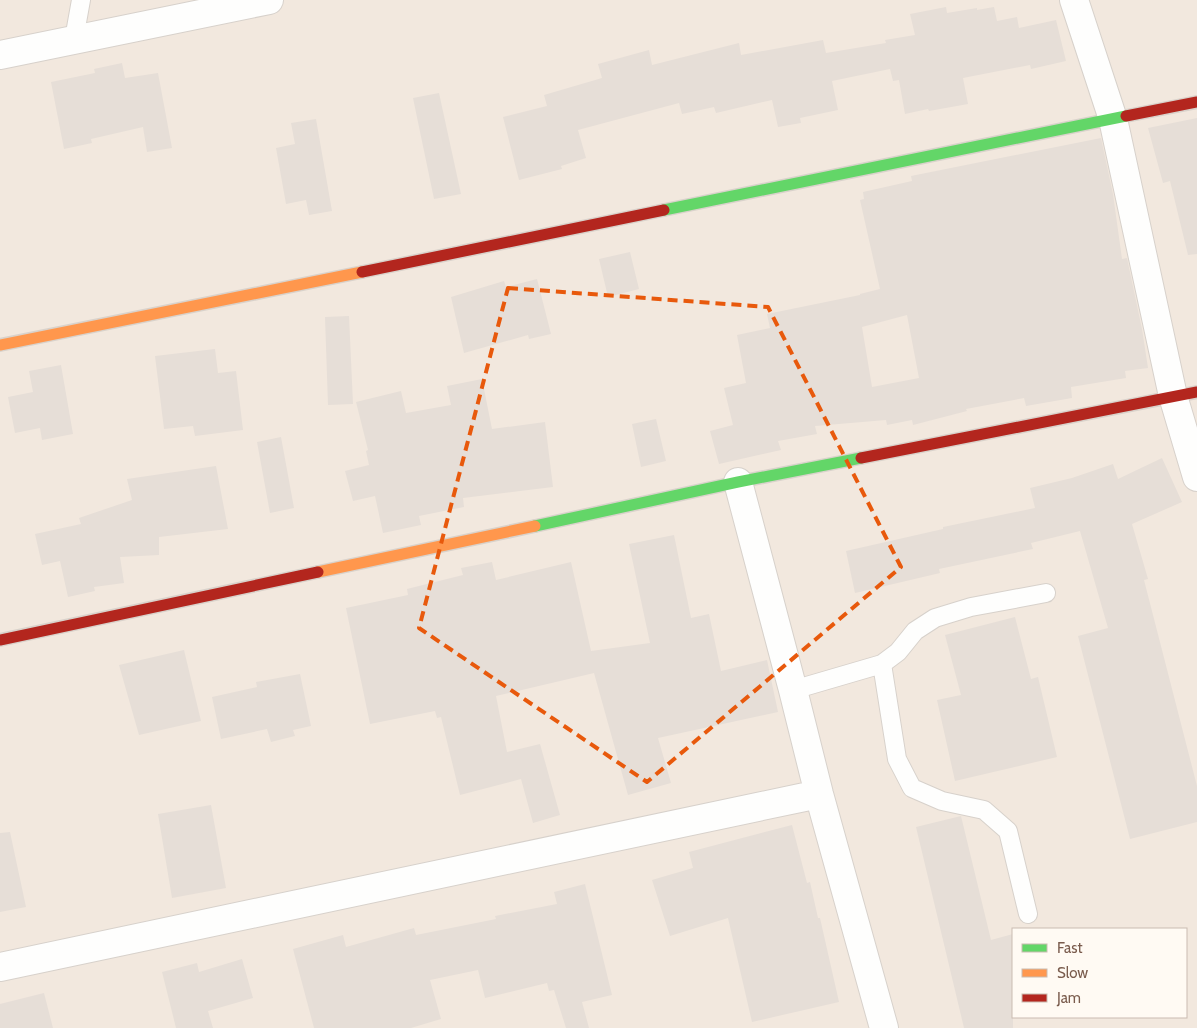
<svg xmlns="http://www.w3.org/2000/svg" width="1197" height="1028" font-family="Cabin,sans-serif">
	<rect width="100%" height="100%" fill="#f9f5f0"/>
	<path fill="#f2e8de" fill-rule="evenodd" d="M 0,0 L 1197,0 L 1197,1028 L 0,1028 ZM 1013,929 L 1186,929 L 1186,1017 L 1013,1017 Z"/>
	<path fill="#e6ded7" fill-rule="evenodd" d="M 946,7 L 947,13 L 977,8 L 977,10 L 994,7 L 997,21 L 1017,17 L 1019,28 L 1056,20 L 1066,61 L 1031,69 L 1030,65 L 963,78 L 968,104 L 929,111 L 928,109 L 905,114 L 899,80 L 893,81 L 890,69 L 832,81 L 838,110 L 800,118 L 801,123 L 778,127 L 772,100 L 716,113 L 714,107 L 682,114 L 679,103 L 578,130 L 586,158 L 561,166 L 562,169 L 519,180 L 503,117 L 547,106 L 544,95 L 602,78 L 598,64 L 649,50 L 652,65 L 739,43 L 741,55 L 823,40 L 826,53 L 886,43 L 885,40 L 915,35 L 910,14 Z
		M 122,63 L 125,78 L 158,73 L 172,148 L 147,152 L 143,127 L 91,139 L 92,143 L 64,149 L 51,82 L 95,73 L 94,69 Z
		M 439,93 L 461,194 L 434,199 L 413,98 Z
		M 1197,118 L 1197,254 L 1188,255 L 1170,181 L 1163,183 L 1148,128 Z
		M 316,119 L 332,211 L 309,215 L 306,200 L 286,204 L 276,148 L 295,144 L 291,123 Z
		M 1101,138 L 1113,194 L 1122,259 L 1127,258 L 1142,329 L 1148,368 L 1125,371 L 1126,378 L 1071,387 L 1072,398 L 1026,406 L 1024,398 L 966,409 L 967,411 L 913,425 L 912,420 L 887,425 L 886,420 L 815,426 L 817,434 L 778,441 L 781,450 L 719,464 L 710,431 L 733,425 L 724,388 L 746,383 L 737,335 L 770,328 L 767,314 L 860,295 L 860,294 L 880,289 L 860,200 L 864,199 L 863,192 L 912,181 L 911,176 ZM 907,315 L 919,378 L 872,387 L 862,327 Z
		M 630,252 L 639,289 L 608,297 L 599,259 Z
		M 537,279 L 551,334 L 529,339 L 528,335 L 464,353 L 451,297 L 504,281 L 506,287 Z
		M 349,316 L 353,404 L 328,405 L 325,317 Z
		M 215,349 L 218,373 L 236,371 L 243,430 L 195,436 L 193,426 L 164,429 L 155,356 Z
		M 61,365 L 73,434 L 42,440 L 40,428 L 15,433 L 8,397 L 33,392 L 29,371 Z
		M 482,379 L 492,429 L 545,422 L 553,487 L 463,498 L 464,507 L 419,516 L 421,525 L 383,533 L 375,496 L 353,501 L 345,471 L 369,465 L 366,451 L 368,450 L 356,402 L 401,391 L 406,413 L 451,405 L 447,386 Z
		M 656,419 L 666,461 L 641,467 L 632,424 Z
		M 281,437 L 294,508 L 270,513 L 257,442 Z
		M 1162,458 L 1182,502 L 1132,524 L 1148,579 L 1144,580 L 1197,786 L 1197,822 L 1130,839 L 1078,636 L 1108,628 L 1080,531 L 1031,543 L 1033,549 L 939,569 L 940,573 L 855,593 L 846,551 L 943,529 L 943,527 L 1035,508 L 1030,488 L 1072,478 L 1113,464 L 1118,479 Z
		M 216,466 L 228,529 L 159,537 L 159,555 L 120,557 L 124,583 L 94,587 L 95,591 L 68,597 L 60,561 L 42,565 L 35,534 L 81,524 L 79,518 L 132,500 L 127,479 Z
		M 674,535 L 691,618 L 709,614 L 721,671 L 767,660 L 778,712 L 658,738 L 671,783 L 628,795 L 594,673 L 496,696 L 507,752 L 540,744 L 560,815 L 533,823 L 521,779 L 460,795 L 441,717 L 437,718 L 435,711 L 370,724 L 346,608 L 408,595 L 407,589 L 463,575 L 461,568 L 492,562 L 496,580 L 571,562 L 591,651 L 650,643 L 629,544 Z
		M 1015,617 L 1031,679 L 1038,677 L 1057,757 L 955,781 L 937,700 L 961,695 L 945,635 Z
		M 184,650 L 201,721 L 139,735 L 119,665 Z
		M 300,674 L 311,726 L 293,730 L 295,736 L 271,742 L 267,729 L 221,739 L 212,697 L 257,687 L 256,682 Z
		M 211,805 L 226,888 L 172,898 L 158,814 Z
		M 961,816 L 991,940 L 1013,934 L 1013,1028 L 964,1028 L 916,827 Z
		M 792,825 L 807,883 L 810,882 L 818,918 L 820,918 L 839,1002 L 752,1022 L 728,918 L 670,936 L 652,880 L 693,868 L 689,852 Z
		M 10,832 L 26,907 L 0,912 L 0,833 Z
		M 585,884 L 612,995 L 582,1002 L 589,1028 L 566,1028 L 554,990 L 549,991 L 547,983 L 485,998 L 478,970 L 430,980 L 441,1019 L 411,1028 L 314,1028 L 293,949 L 343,935 L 346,947 L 414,928 L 416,935 L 496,919 L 495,916 L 557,904 L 554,892 Z
		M 242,959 L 253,998 L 208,1011 L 213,1028 L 176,1028 L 162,972 L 197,963 L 199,972 Z
		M 44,993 L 53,1028 L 0,1028 L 0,1004 Z"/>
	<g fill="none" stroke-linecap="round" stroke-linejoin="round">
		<defs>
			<path id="lane" d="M 74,39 L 81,0
				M 882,664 L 897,759 L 912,788 L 942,801 L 984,810 L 1008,831 L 1028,914
				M 793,690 L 882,664 L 898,652 L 915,631 L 935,618 L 971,607 L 1046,593"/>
			<path id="street" d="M 1074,0 L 1113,119 L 1173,396 L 1197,477
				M 0,55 L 269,0
				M 738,482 L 793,690 L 819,794 L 884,1028
				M 0,967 L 819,794"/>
			<path id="fast" d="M 664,210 L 1126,116
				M 535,526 L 738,482 L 861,458"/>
			<path id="slow" d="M 0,345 L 362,272
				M 318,572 L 535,526"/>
			<path id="jam" d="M 1126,116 L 1197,102
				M 362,272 L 664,210
				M 861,458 L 1197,392
				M 0,640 L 318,572"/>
		</defs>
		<use href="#lane" stroke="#d7d1cb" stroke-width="20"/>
		<use href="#street" stroke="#d7d1cb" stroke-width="30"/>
		<use href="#fast" stroke="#d9d2cb" stroke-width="14"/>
		<use href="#slow" stroke="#d9d2cb" stroke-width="14"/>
		<use href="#jam" stroke="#d9d2cb" stroke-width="14"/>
		<use href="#lane" stroke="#fefefd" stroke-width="18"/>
		<use href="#street" stroke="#fefefd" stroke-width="28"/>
		<use href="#fast" stroke="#63d668" stroke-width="11"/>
		<use href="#slow" stroke="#ff974d" stroke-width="11"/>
		<use href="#jam" stroke="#b3261e" stroke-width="11"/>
	</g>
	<path fill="none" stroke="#e8590c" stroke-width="4" stroke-dasharray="10 6" stroke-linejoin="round" d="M 508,288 L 768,307 L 901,567 L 647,782 L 419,628 Z"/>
	<rect x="1012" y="928" width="175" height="90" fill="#fffaf3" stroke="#cabbb1"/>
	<rect x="1022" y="944" width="25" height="8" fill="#63d668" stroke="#cabbb1"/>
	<text x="1057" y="953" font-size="15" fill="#7a5c4d">Fast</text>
	<rect x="1022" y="969" width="25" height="8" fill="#ff974d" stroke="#cabbb1"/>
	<text x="1057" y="978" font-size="15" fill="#7a5c4d">Slow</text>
	<rect x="1022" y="994" width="25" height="8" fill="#b3261e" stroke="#cabbb1"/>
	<text x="1057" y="1003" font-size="15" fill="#7a5c4d">Jam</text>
</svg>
